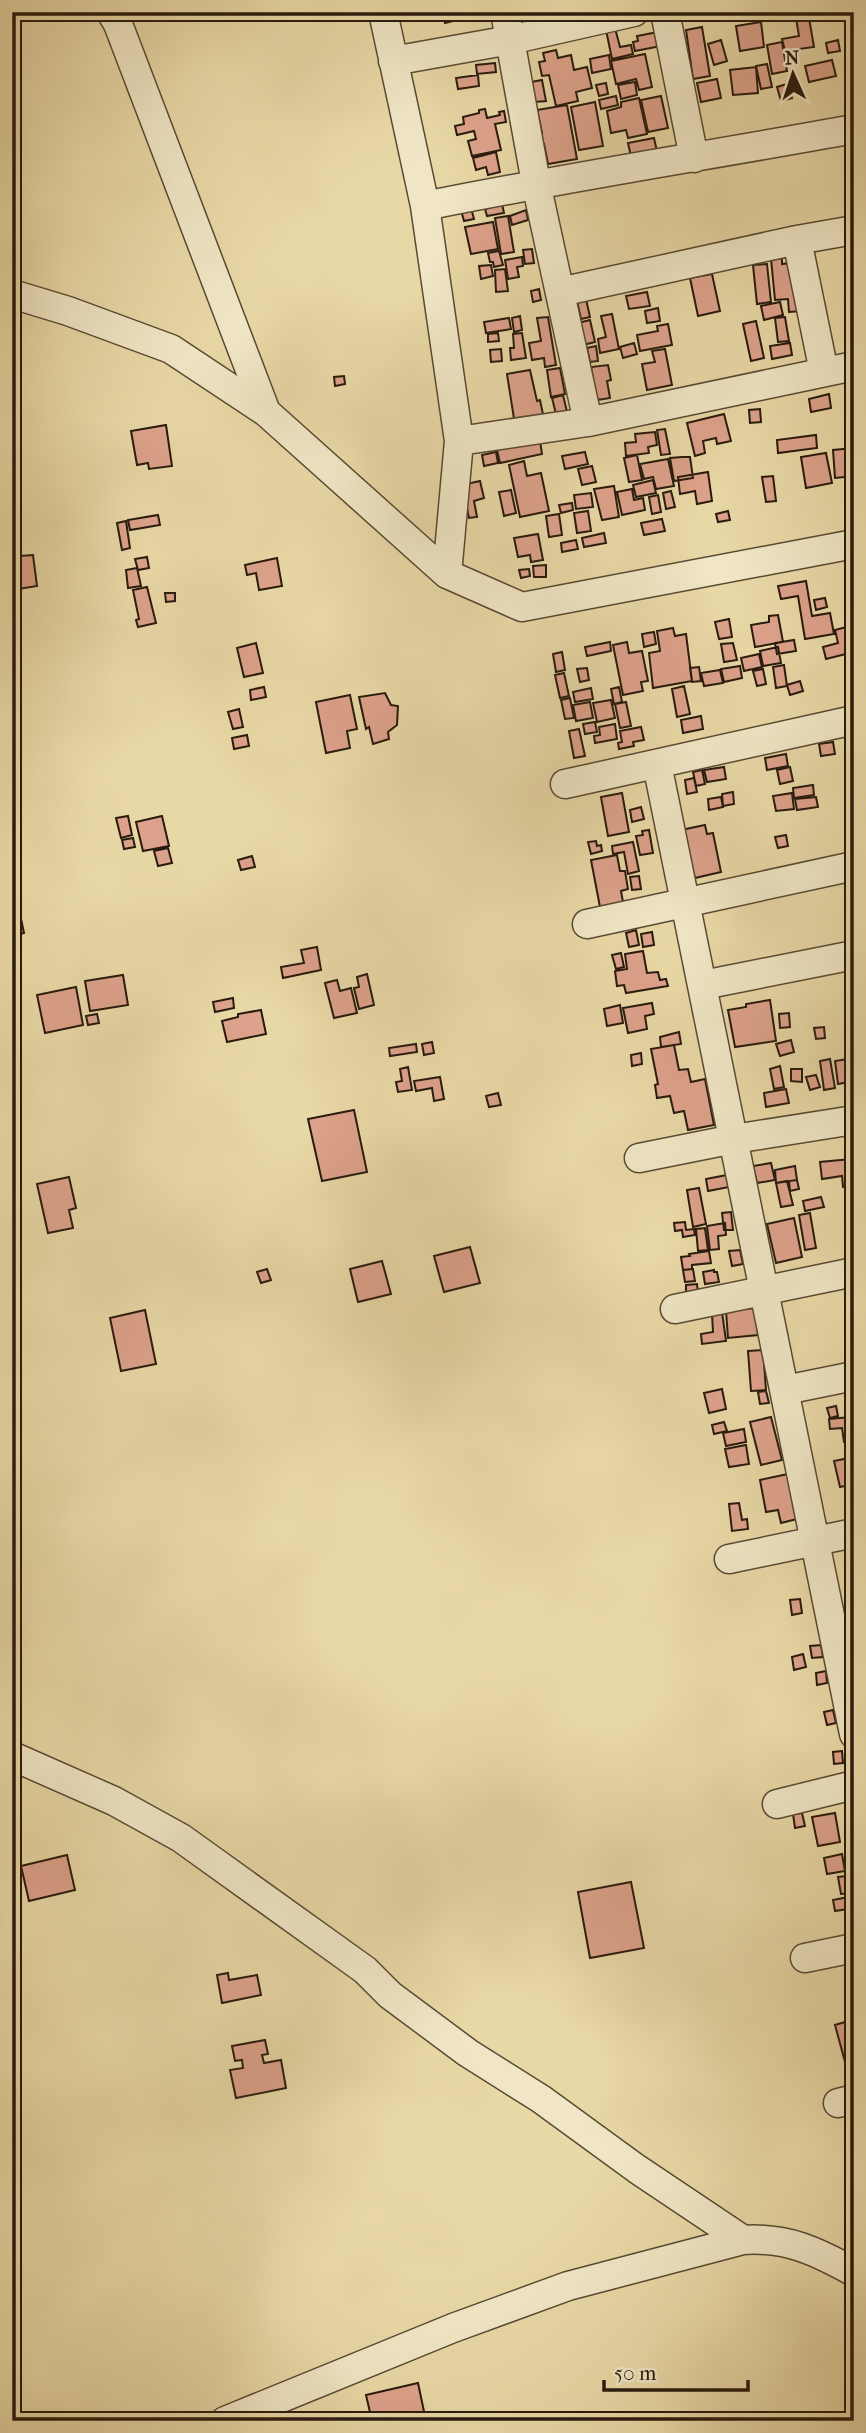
<svg xmlns="http://www.w3.org/2000/svg" width="866" height="2433" font-family="'IM FELL French Canon',serif">
	<rect width="100%" height="100%" fill="#e8d8a6"/>
	<filter id="stains"><feTurbulence type="fractalNoise" baseFrequency=".00286" numOctaves="4"/><feColorMatrix values="0 0 0 0 .2 0 0 0 0 .09 0 0 0 0 .02 0 0 0 .5 -.17"/></filter>
	<radialGradient id="worn" r=".72"><stop offset=".6" stop-color="#630" stop-opacity="0"/><stop offset="1" stop-color="#630" stop-opacity=".3"/></radialGradient>
	<path fill="#dda28b" stroke="#281a0d" stroke-width="2" d="M 443,12 L 459,12 L 461,19 L 445,23 Z
		M 795,12 L 808,12 L 814,47 L 785,51 L 782,39 L 799,36 Z
		M 761,22 L 764,47 L 740,51 L 736,26 Z
		M 702,27 L 710,76 L 693,79 L 686,30 Z
		M 615,28 L 620,47 L 631,45 L 633,54 L 612,59 L 606,30 Z
		M 658,32 L 661,46 L 635,51 L 633,42 L 638,41 L 637,36 Z
		M 721,40 L 727,61 L 714,65 L 708,44 Z
		M 838,40 L 840,51 L 828,53 L 826,43 Z
		M 782,42 L 787,71 L 772,74 L 767,45 Z
		M 556,50 L 558,58 L 571,55 L 574,70 L 587,67 L 592,88 L 576,92 L 578,101 L 556,106 L 549,75 L 542,76 L 539,62 L 545,61 L 543,53 Z
		M 645,54 L 652,87 L 639,90 L 636,79 L 616,84 L 611,61 Z
		M 609,55 L 611,69 L 592,73 L 590,59 Z
		M 832,60 L 836,76 L 809,82 L 805,66 Z
		M 495,63 L 496,72 L 477,74 L 476,65 Z
		M 767,64 L 772,87 L 761,89 L 756,66 Z
		M 756,67 L 758,93 L 733,95 L 730,70 Z
		M 478,75 L 479,86 L 458,89 L 456,78 Z
		M 717,79 L 721,98 L 701,102 L 697,83 Z
		M 542,80 L 546,101 L 535,102 L 531,82 Z
		M 635,82 L 637,95 L 621,99 L 618,85 Z
		M 854,82 L 854,102 L 847,102 L 845,83 Z
		M 606,83 L 608,94 L 599,96 L 596,85 Z
		M 787,84 L 792,98 L 781,101 L 777,87 Z
		M 616,96 L 618,105 L 601,109 L 599,100 Z
		M 661,96 L 668,128 L 648,132 L 641,100 Z
		M 639,98 L 647,134 L 628,138 L 626,130 L 611,133 L 607,111 L 621,107 L 621,102 Z
		M 595,102 L 603,146 L 579,150 L 571,107 Z
		M 567,105 L 577,159 L 548,164 L 544,144 L 536,146 L 534,134 L 542,133 L 537,110 Z
		M 485,109 L 487,118 L 500,115 L 499,112 L 504,111 L 506,122 L 495,124 L 501,150 L 472,156 L 468,141 L 476,139 L 474,131 L 457,135 L 455,126 L 464,124 L 463,117 L 479,113 L 479,110 Z
		M 654,138 L 658,156 L 632,161 L 628,143 Z
		M 496,152 L 500,172 L 488,175 L 486,167 L 476,170 L 473,158 Z
		M 502,204 L 504,213 L 487,216 L 485,209 Z
		M 471,208 L 474,219 L 464,221 L 461,210 Z
		M 526,210 L 528,220 L 512,225 L 510,216 Z
		M 508,216 L 514,252 L 501,254 L 495,218 Z
		M 493,222 L 498,249 L 471,254 L 465,227 Z
		M 532,249 L 534,263 L 525,264 L 523,250 Z
		M 499,251 L 503,265 L 494,267 L 493,262 L 490,262 L 488,253 Z
		M 522,257 L 523,266 L 517,267 L 519,277 L 508,279 L 505,260 Z
		M 782,258 L 782,264 L 797,262 L 802,311 L 789,312 L 788,299 L 775,300 L 771,259 Z
		M 767,264 L 771,302 L 757,304 L 753,265 Z
		M 491,265 L 493,276 L 481,279 L 479,266 Z
		M 505,269 L 508,291 L 496,292 L 495,270 Z
		M 712,274 L 720,311 L 698,316 L 690,278 Z
		M 539,289 L 541,300 L 533,302 L 531,291 Z
		M 584,290 L 590,317 L 581,319 L 575,292 Z
		M 647,292 L 650,306 L 629,309 L 626,296 Z
		M 780,302 L 783,315 L 764,320 L 761,306 Z
		M 854,303 L 854,327 L 849,328 L 845,304 Z
		M 658,308 L 660,321 L 647,323 L 645,311 Z
		M 612,314 L 619,349 L 600,353 L 598,339 L 606,337 L 601,316 Z
		M 520,316 L 522,330 L 514,332 L 512,318 Z
		M 548,317 L 556,365 L 545,367 L 544,358 L 532,360 L 529,343 L 541,341 L 537,318 Z
		M 785,317 L 789,341 L 778,342 L 775,318 Z
		M 509,318 L 511,329 L 486,333 L 484,322 Z
		M 590,320 L 595,342 L 583,345 L 578,323 Z
		M 756,321 L 764,358 L 751,361 L 743,324 Z
		M 668,324 L 672,345 L 640,351 L 637,335 L 658,331 L 657,326 Z
		M 498,333 L 499,341 L 488,342 L 488,334 Z
		M 522,333 L 526,358 L 511,360 L 510,348 L 514,348 L 513,334 Z
		M 634,343 L 637,354 L 623,358 L 620,347 Z
		M 790,343 L 792,355 L 772,359 L 770,346 Z
		M 596,346 L 598,361 L 590,362 L 587,348 Z
		M 501,349 L 502,361 L 491,362 L 490,350 Z
		M 665,349 L 672,385 L 647,390 L 642,364 L 655,362 L 652,351 Z
		M 608,365 L 611,380 L 607,381 L 610,398 L 597,400 L 591,367 Z
		M 560,368 L 565,394 L 551,397 L 547,370 Z
		M 530,370 L 537,401 L 540,400 L 544,419 L 515,425 L 507,374 Z
		M 344,376 L 345,384 L 335,386 L 334,377 Z
		M 829,394 L 831,408 L 811,412 L 809,399 Z
		M 563,395 L 567,412 L 556,414 L 552,398 Z
		M 760,409 L 761,422 L 750,423 L 749,410 Z
		M 724,414 L 731,441 L 717,444 L 716,438 L 703,441 L 705,453 L 695,456 L 687,423 Z
		M 166,425 L 172,466 L 149,469 L 148,463 L 137,465 L 131,431 Z
		M 665,429 L 670,454 L 661,455 L 657,430 Z
		M 655,432 L 657,445 L 648,447 L 649,453 L 626,456 L 625,443 L 636,442 L 635,434 Z
		M 816,435 L 817,448 L 778,453 L 777,440 Z
		M 540,441 L 542,454 L 500,463 L 497,450 Z
		M 854,448 L 854,476 L 835,478 L 833,450 Z
		M 496,452 L 498,463 L 484,466 L 482,455 Z
		M 585,452 L 588,464 L 565,469 L 562,456 Z
		M 826,453 L 832,483 L 806,488 L 801,457 Z
		M 637,455 L 642,480 L 629,482 L 624,458 Z
		M 682,457 L 690,457 L 693,478 L 674,481 L 670,458 Z
		M 668,459 L 674,486 L 656,489 L 653,477 L 644,479 L 640,464 Z
		M 524,461 L 527,476 L 541,473 L 549,511 L 520,517 L 509,465 Z
		M 592,466 L 596,482 L 582,485 L 578,469 Z
		M 708,472 L 712,501 L 697,504 L 695,491 L 680,494 L 678,477 Z
		M 773,476 L 776,501 L 766,502 L 762,477 Z
		M 653,480 L 656,493 L 636,497 L 633,485 Z
		M 480,481 L 484,498 L 474,501 L 477,517 L 469,518 L 462,485 Z
		M 614,486 L 619,517 L 602,520 L 594,489 Z
		M 632,489 L 634,500 L 643,498 L 645,510 L 622,515 L 617,492 Z
		M 511,490 L 516,513 L 504,516 L 499,492 Z
		M 671,491 L 675,507 L 666,509 L 663,493 Z
		M 591,493 L 593,507 L 576,509 L 574,495 Z
		M 658,495 L 661,512 L 652,514 L 649,497 Z
		M 572,503 L 573,510 L 561,513 L 559,505 Z
		M 588,511 L 591,531 L 577,533 L 574,513 Z
		M 728,511 L 730,520 L 718,522 L 716,514 Z
		M 559,514 L 562,535 L 549,537 L 546,516 Z
		M 158,515 L 160,525 L 130,530 L 128,520 Z
		M 662,519 L 665,531 L 644,535 L 641,523 Z
		M 126,521 L 130,548 L 122,550 L 117,523 Z
		M 604,533 L 606,543 L 584,547 L 582,538 Z
		M 538,534 L 543,560 L 531,562 L 530,555 L 518,557 L 514,538 Z
		M 576,540 L 578,549 L 562,552 L 561,543 Z
		M 12,543 L 18,543 L 20,556 L 33,555 L 37,586 L 12,590 Z
		M 147,557 L 149,568 L 138,570 L 135,559 Z
		M 277,558 L 282,586 L 259,590 L 256,573 L 247,575 L 245,565 Z
		M 546,565 L 546,577 L 534,577 L 533,566 Z
		M 137,568 L 141,586 L 128,588 L 126,570 Z
		M 529,569 L 530,576 L 521,578 L 519,570 Z
		M 806,581 L 812,616 L 830,613 L 834,634 L 805,639 L 798,596 L 781,599 L 778,586 Z
		M 147,587 L 156,623 L 138,627 L 136,620 L 139,619 L 133,590 Z
		M 165,593 L 175,593 L 175,601 L 166,602 Z
		M 825,598 L 827,607 L 816,610 L 814,600 Z
		M 778,615 L 783,642 L 755,647 L 751,625 L 769,622 L 769,616 Z
		M 729,619 L 732,637 L 719,639 L 715,622 Z
		M 854,625 L 854,652 L 826,659 L 823,647 L 838,643 L 835,630 Z
		M 673,628 L 675,636 L 686,634 L 692,681 L 653,688 L 649,653 L 660,651 L 657,631 Z
		M 654,632 L 656,644 L 644,647 L 642,634 Z
		M 794,640 L 796,651 L 777,654 L 775,643 Z
		M 610,642 L 611,651 L 587,656 L 585,647 Z
		M 627,642 L 629,653 L 642,651 L 648,681 L 641,682 L 643,691 L 623,695 L 613,645 Z
		M 256,643 L 263,673 L 244,677 L 237,648 Z
		M 733,643 L 737,660 L 724,662 L 721,644 Z
		M 778,647 L 781,663 L 763,666 L 760,651 Z
		M 562,652 L 565,670 L 556,672 L 553,654 Z
		M 759,654 L 762,667 L 744,671 L 741,658 Z
		M 784,665 L 787,686 L 776,688 L 773,667 Z
		M 740,666 L 742,678 L 724,682 L 721,669 Z
		M 699,667 L 701,681 L 692,682 L 690,668 Z
		M 587,668 L 589,680 L 580,682 L 577,669 Z
		M 763,669 L 766,684 L 757,686 L 753,671 Z
		M 720,670 L 723,683 L 704,686 L 701,673 Z
		M 564,673 L 569,696 L 560,698 L 555,675 Z
		M 800,681 L 803,691 L 790,695 L 787,685 Z
		M 684,686 L 690,714 L 677,717 L 672,689 Z
		M 264,687 L 266,697 L 251,700 L 250,690 Z
		M 619,687 L 622,702 L 614,704 L 611,689 Z
		M 591,688 L 593,699 L 575,702 L 573,692 Z
		M 385,693 L 391,705 L 398,706 L 397,725 L 388,732 L 389,739 L 373,744 L 369,727 L 366,729 L 359,697 Z
		M 350,695 L 357,729 L 347,731 L 350,748 L 326,753 L 316,702 Z
		M 570,698 L 574,718 L 565,719 L 561,700 Z
		M 611,700 L 615,718 L 597,722 L 593,703 Z
		M 590,702 L 593,718 L 576,721 L 573,705 Z
		M 626,702 L 631,726 L 620,728 L 615,704 Z
		M 239,709 L 243,727 L 233,729 L 228,712 Z
		M 701,716 L 703,729 L 683,733 L 681,720 Z
		M 595,722 L 597,732 L 585,734 L 583,724 Z
		M 615,724 L 617,739 L 595,743 L 594,736 L 600,735 L 599,727 Z
		M 641,727 L 644,740 L 633,742 L 634,746 L 619,749 L 618,743 L 622,742 L 620,731 Z
		M 579,729 L 585,756 L 574,758 L 569,731 Z
		M 247,735 L 249,746 L 234,749 L 232,738 Z
		M 833,742 L 835,754 L 821,756 L 819,744 Z
		M 786,754 L 788,766 L 767,770 L 765,758 Z
		M 724,767 L 726,779 L 707,782 L 704,770 Z
		M 790,767 L 793,781 L 780,784 L 777,770 Z
		M 702,770 L 705,784 L 696,786 L 693,772 Z
		M 694,778 L 697,792 L 687,794 L 685,780 Z
		M 813,785 L 814,795 L 794,798 L 793,788 Z
		M 733,792 L 734,804 L 723,806 L 722,794 Z
		M 622,793 L 629,832 L 608,836 L 601,797 Z
		M 792,793 L 794,809 L 776,811 L 773,796 Z
		M 721,797 L 723,807 L 709,810 L 708,799 Z
		M 816,797 L 818,807 L 797,810 L 795,799 Z
		M 641,807 L 644,819 L 632,822 L 630,810 Z
		M 128,816 L 132,835 L 121,838 L 116,818 Z
		M 162,816 L 169,846 L 143,851 L 136,822 Z
		M 705,825 L 707,834 L 713,833 L 721,872 L 695,878 L 681,830 Z
		M 649,830 L 653,853 L 640,855 L 636,836 L 643,835 L 642,831 Z
		M 786,835 L 788,846 L 778,848 L 775,837 Z
		M 133,838 L 135,847 L 124,849 L 122,840 Z
		M 596,841 L 597,846 L 601,845 L 602,851 L 591,854 L 588,842 Z
		M 633,842 L 639,871 L 628,874 L 624,852 L 613,854 L 612,846 Z
		M 168,848 L 172,863 L 158,866 L 154,851 Z
		M 617,855 L 620,871 L 625,871 L 628,889 L 621,891 L 623,902 L 600,907 L 591,860 Z
		M 252,856 L 255,867 L 241,870 L 238,860 Z
		M 639,876 L 641,889 L 632,890 L 630,877 Z
		M 17,900 L 24,933 L 12,936 L 12,901 Z
		M 636,930 L 639,945 L 629,947 L 626,933 Z
		M 652,932 L 654,945 L 643,947 L 641,934 Z
		M 317,947 L 321,970 L 283,978 L 281,967 L 304,963 L 301,950 Z
		M 643,951 L 647,973 L 658,972 L 660,980 L 666,979 L 668,986 L 626,993 L 624,985 L 617,986 L 615,971 L 627,969 L 625,954 Z
		M 621,953 L 624,967 L 616,969 L 612,955 Z
		M 367,974 L 374,1005 L 359,1009 L 354,988 L 359,987 L 357,977 Z
		M 123,975 L 128,1005 L 90,1011 L 85,981 Z
		M 337,980 L 340,991 L 351,988 L 357,1013 L 334,1018 L 325,983 Z
		M 76,987 L 83,1025 L 45,1033 L 37,995 Z
		M 233,998 L 234,1008 L 215,1012 L 213,1002 Z
		M 770,1000 L 776,1041 L 735,1047 L 728,1010 L 746,1007 L 746,1004 Z
		M 652,1003 L 654,1014 L 645,1016 L 647,1029 L 628,1033 L 623,1008 Z
		M 620,1005 L 623,1023 L 607,1026 L 604,1009 Z
		M 261,1010 L 266,1034 L 227,1042 L 222,1021 L 238,1017 L 238,1014 Z
		M 789,1013 L 790,1027 L 780,1028 L 779,1014 Z
		M 97,1014 L 99,1023 L 88,1025 L 86,1016 Z
		M 824,1027 L 825,1038 L 816,1039 L 814,1028 Z
		M 679,1032 L 681,1044 L 661,1047 L 660,1037 Z
		M 791,1040 L 794,1052 L 780,1056 L 776,1044 Z
		M 432,1042 L 434,1053 L 424,1055 L 422,1044 Z
		M 416,1044 L 417,1052 L 390,1056 L 389,1048 Z
		M 674,1045 L 679,1070 L 688,1069 L 691,1082 L 705,1079 L 714,1125 L 688,1130 L 684,1111 L 674,1113 L 670,1096 L 657,1098 L 655,1085 L 658,1084 L 651,1049 Z
		M 641,1053 L 642,1064 L 632,1066 L 631,1055 Z
		M 854,1058 L 854,1081 L 838,1084 L 835,1061 Z
		M 830,1059 L 835,1088 L 824,1090 L 820,1061 Z
		M 780,1066 L 784,1087 L 774,1089 L 770,1069 Z
		M 408,1067 L 412,1090 L 398,1092 L 396,1082 L 402,1081 L 400,1069 Z
		M 791,1069 L 802,1069 L 802,1082 L 791,1081 Z
		M 816,1075 L 820,1087 L 810,1090 L 806,1077 Z
		M 440,1077 L 444,1099 L 434,1101 L 432,1088 L 416,1091 L 414,1081 Z
		M 786,1089 L 789,1103 L 766,1107 L 764,1093 Z
		M 498,1093 L 501,1105 L 489,1107 L 486,1096 Z
		M 354,1110 L 367,1172 L 322,1181 L 308,1119 Z
		M 851,1159 L 854,1186 L 843,1187 L 842,1176 L 822,1179 L 820,1162 Z
		M 771,1163 L 775,1180 L 757,1183 L 753,1166 Z
		M 795,1166 L 797,1180 L 776,1183 L 775,1170 Z
		M 727,1175 L 729,1187 L 708,1191 L 706,1179 Z
		M 69,1177 L 76,1208 L 69,1210 L 73,1228 L 48,1233 L 37,1184 Z
		M 797,1180 L 799,1189 L 790,1191 L 789,1181 Z
		M 787,1181 L 793,1205 L 781,1207 L 776,1183 Z
		M 699,1188 L 706,1224 L 693,1227 L 687,1190 Z
		M 821,1197 L 824,1207 L 805,1211 L 803,1201 Z
		M 731,1212 L 733,1230 L 724,1230 L 722,1213 Z
		M 810,1213 L 816,1248 L 805,1250 L 799,1215 Z
		M 794,1218 L 802,1257 L 776,1263 L 767,1224 Z
		M 685,1222 L 686,1230 L 694,1229 L 695,1235 L 683,1237 L 682,1230 L 675,1231 L 674,1223 Z
		M 725,1223 L 726,1235 L 718,1236 L 719,1249 L 710,1250 L 707,1226 Z
		M 705,1228 L 708,1250 L 698,1251 L 696,1229 Z
		M 470,1247 L 480,1283 L 444,1292 L 434,1256 Z
		M 740,1250 L 743,1264 L 732,1266 L 729,1251 Z
		M 709,1251 L 711,1263 L 692,1265 L 692,1269 L 683,1270 L 681,1257 L 690,1256 L 689,1254 Z
		M 382,1261 L 391,1294 L 358,1302 L 350,1269 Z
		M 267,1269 L 271,1280 L 261,1283 L 257,1272 Z
		M 693,1269 L 695,1281 L 685,1282 L 683,1270 Z
		M 714,1270 L 714,1272 L 717,1272 L 719,1282 L 705,1284 L 703,1272 Z
		M 697,1284 L 698,1293 L 686,1294 L 686,1285 Z
		M 755,1308 L 758,1335 L 728,1338 L 726,1311 Z
		M 145,1310 L 156,1364 L 121,1371 L 110,1318 Z
		M 722,1312 L 726,1341 L 702,1344 L 701,1334 L 713,1332 L 712,1314 Z
		M 763,1350 L 766,1390 L 751,1391 L 748,1351 Z
		M 722,1389 L 726,1409 L 709,1413 L 704,1393 Z
		M 766,1391 L 769,1403 L 760,1404 L 758,1392 Z
		M 836,1406 L 838,1416 L 830,1418 L 827,1408 Z
		M 771,1417 L 782,1460 L 761,1465 L 750,1422 Z
		M 851,1417 L 854,1441 L 844,1442 L 842,1428 L 830,1429 L 829,1419 Z
		M 724,1422 L 727,1431 L 714,1434 L 712,1425 Z
		M 744,1429 L 746,1442 L 726,1446 L 723,1433 Z
		M 746,1445 L 749,1464 L 729,1467 L 725,1449 Z
		M 849,1458 L 854,1484 L 840,1487 L 834,1461 Z
		M 788,1474 L 797,1519 L 781,1523 L 778,1510 L 766,1512 L 760,1480 Z
		M 739,1503 L 742,1520 L 747,1519 L 748,1529 L 732,1531 L 729,1504 Z
		M 800,1599 L 802,1613 L 792,1615 L 790,1600 Z
		M 854,1600 L 854,1614 L 849,1615 L 845,1603 Z
		M 821,1645 L 823,1657 L 812,1658 L 810,1646 Z
		M 803,1654 L 806,1667 L 794,1670 L 792,1657 Z
		M 826,1671 L 827,1683 L 817,1685 L 816,1673 Z
		M 833,1710 L 836,1723 L 827,1725 L 824,1712 Z
		M 842,1751 L 843,1763 L 834,1764 L 833,1752 Z
		M 802,1813 L 805,1826 L 795,1828 L 793,1814 Z
		M 835,1813 L 840,1842 L 818,1846 L 812,1817 Z
		M 842,1854 L 845,1871 L 827,1874 L 824,1858 Z
		M 67,1855 L 75,1890 L 29,1901 L 21,1866 Z
		M 854,1861 L 854,1874 L 848,1875 L 846,1862 Z
		M 847,1876 L 851,1893 L 841,1894 L 838,1877 Z
		M 631,1882 L 644,1948 L 590,1958 L 578,1892 Z
		M 853,1896 L 854,1908 L 835,1911 L 833,1900 Z
		M 228,1973 L 229,1980 L 257,1975 L 261,1995 L 222,2003 L 217,1975 Z
		M 845,2022 L 854,2055 L 854,2071 L 848,2073 L 835,2025 Z
		M 265,2040 L 268,2054 L 262,2055 L 264,2063 L 281,2060 L 286,2088 L 236,2098 L 230,2070 L 243,2068 L 242,2060 L 235,2061 L 232,2046 Z
		M 418,2383 L 426,2421 L 372,2421 L 366,2395 Z"/>
	<g fill="none" stroke-linecap="round" stroke-linejoin="round">
		<defs>
			<path id="minor" d="M 111,12 L 118,24 L 266,412
				M 383,12 L 425,206 L 459,441 L 447,574
				M 505,12 L 536,183 L 588,422
				M 665,12 L 694,158
				M 393,61 L 510,40 L 634,12
				M 425,206 C 567,177 711,155 854,129
				M 797,240 L 824,372
				M 560,292 L 797,240 L 854,230
				M 12,294 L 68,311 L 171,349 L 266,412 L 447,574 L 522,607 L 854,544
				M 459,441 L 588,422 L 854,366
				M 657,764 L 854,1734
				M 565,784 L 854,720
				M 587,924 L 854,866
				M 703,985 L 854,955
				M 639,1158 L 734,1139 L 854,1120
				M 675,1309 L 854,1272
				M 785,1390 L 854,1376
				M 729,1559 L 854,1533
				M 12,1756 L 114,1801 L 181,1838 L 365,1970 L 390,1995 L 468,2053 L 541,2099 L 637,2169 L 743,2240
				M 777,1804 L 854,1785
				M 805,1958 L 854,1948
				M 838,2103 L 854,2099
				M 225,2421 L 453,2328 L 568,2286 L 743,2240 C 787,2237 816,2251 854,2272"/>
		</defs>
		<use href="#minor" stroke="#584a33" stroke-width="31"/>
		<use href="#minor" stroke="#f0e6c5" stroke-width="28"/>
	</g>
	<rect width="866" height="2433" fill="none" stroke="#e8d8a6" stroke-width="42"/>
	<rect x="14" y="14" width="838" height="2405" fill="none" stroke="#281a0d" stroke-width="3.5"/>
	<rect x="21" y="21" width="824" height="2391" fill="none" stroke="#281a0d" stroke-width="2"/>
	<g transform="translate(793 74) rotate(357)" stroke="#f0e6c5" stroke-width="5" paint-order="stroke">
	<path d="M0-5L12 26L0 18L-12 26Z" fill="#281a0d"/>
	<text y="-10" font-size="19" font-weight="bold" text-anchor="middle" fill="#281a0d">N</text>
	</g>
	<path d="M604 2380v10h144v-10" fill="none" stroke="#281a0d" stroke-width="3.5"/>
	<text x="614" y="2380" font-size="21" fill="#281a0d" stroke="#f0e6c5" stroke-width="5" paint-order="stroke">50 m</text>
	<rect width="100%" height="100%" filter="url(#stains)"/>
	<rect width="100%" height="100%" fill="url(#worn)"/>
</svg>
